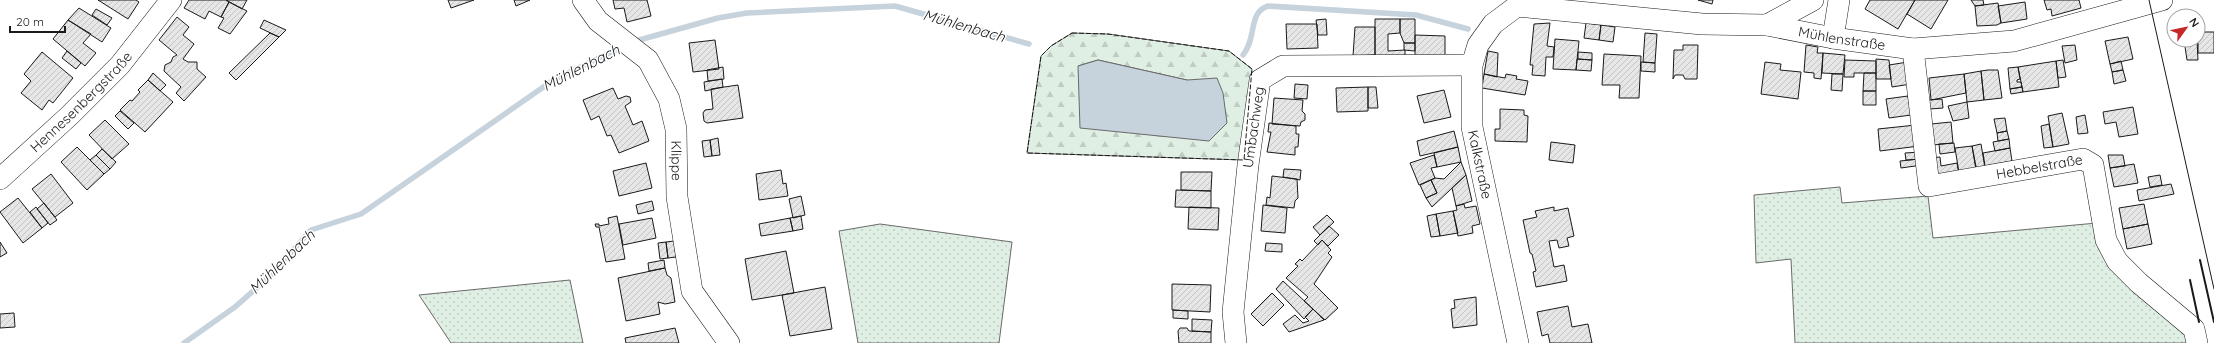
<svg xmlns="http://www.w3.org/2000/svg" width="2214" height="343" font-family="Quicksand,sans-serif">
	<defs>
		<pattern id="grass-dots" width="8" height="8" patternUnits="userSpaceOnUse"><rect width="8" height="8" fill="#e0efe3"/><path d="M2 2h.1M6 6h.1" fill="none" stroke="#c0ccc2" stroke-width="1.8" stroke-linecap="round"/></pattern>
		<pattern id="forest-firs" width="22" height="20" patternUnits="userSpaceOnUse"><rect width="22" height="20" fill="#e0efe3"/><path d="M5 1l3.5 6h-7zM16 11l3.5 6h-7z" fill="#c0ccc2"/></pattern>
		<pattern id="building-hatch" width="6" height="6" patternUnits="userSpaceOnUse"><rect width="6" height="6" fill="#e6e6e6"/><path d="M-1 1l2-2M0 6l6-6M5 7l2-2" fill="none" stroke="#c5c5c5"/></pattern>
	</defs>
	<rect width="100%" height="100%" fill="#fff"/>
	<path fill="url(#grass-dots)" stroke="#6a6a6a" d="M 1840,187 L 1842,203 L 1928,196 L 1933,238 L 2097,223 L 2190,338 L 2191,343 L 1795,343 L 1791,259 L 1756,263 L 1754,195 Z
		M 880,224 L 1012,242 L 999,343 L 858,343 L 839,231 Z
		M 570,280 L 583,343 L 451,343 L 419,295 Z"/>
	<path fill="url(#forest-firs)" stroke="#6a6a6a" fill-rule="evenodd" d="M 1072,33 L 1108,34 L 1229,51 L 1252,69 L 1244,160 L 1027,153 L 1041,56 L 1051,46 ZM 1098,60 L 1187,80 L 1078,66 Z"/>
	<path fill="#c6d2dc" stroke="#6a6a6a" d="M 1098,60 L 1187,80 L 1217,78 L 1223,93 L 1227,123 L 1209,141 L 1080,128 L 1078,66 Z"/>
	<g fill="none" stroke-linecap="round" stroke-linejoin="round">
		<path stroke="#c6d2dc" stroke-width="5.5" d="M 632,42 L 718,18 L 747,13 L 895,6 L 1029,44
			M 1243,55 C 1257,38 1248,12 1268,6 L 1416,15 L 1468,29
			M 184,343 L 235,307 L 269,277 L 311,230 L 361,214 L 555,79 L 624,46"/>
	</g>
	<path fill="url(#building-hatch)" stroke="#1a1a1a" d="M 98,0 L 136,0 L 139,2 L 128,19 Z
		M 189,0 L 226,0 L 229,2 L 221,17 L 209,11 L 205,19 L 184,8 Z
		M 226,0 L 247,0 L 242,9 Z
		M 448,0 L 474,0 L 451,8 Z
		M 514,0 L 530,0 L 516,6 Z
		M 613,0 L 647,0 L 651,16 L 627,22 L 624,8 L 615,9 Z
		M 1698,0 L 1713,0 L 1712,4 Z
		M 1870,0 L 1915,0 L 1898,29 L 1865,9 Z
		M 1915,0 L 1948,0 L 1931,29 L 1907,14 Z
		M 1971,0 L 1983,0 L 1984,5 L 1975,6 Z
		M 2044,0 L 2079,0 L 2081,8 L 2052,16 L 2051,9 L 2047,10 Z
		M 229,2 L 247,11 L 230,34 L 218,28 L 224,18 L 221,17 Z
		M 2025,2 L 2027,19 L 2001,23 L 1998,6 Z
		M 1998,3 L 2001,23 L 1997,25 L 1977,26 L 1975,6 Z
		M 79,8 L 111,28 L 102,42 L 68,20 Z
		M 96,9 L 112,18 L 107,25 L 92,15 Z
		M 177,17 L 189,27 L 183,35 L 194,44 L 183,59 L 188,62 L 197,62 L 197,69 L 206,77 L 184,101 L 176,93 L 181,87 L 164,71 L 165,65 L 171,62 L 173,57 L 177,55 L 159,40 Z
		M 1326,19 L 1327,35 L 1318,35 L 1316,20 Z
		M 1375,19 L 1400,19 L 1400,33 L 1388,34 L 1388,51 L 1405,50 L 1405,60 L 1375,61 Z
		M 1400,19 L 1415,19 L 1415,43 L 1404,43 L 1400,33 Z
		M 68,20 L 91,34 L 83,43 L 96,53 L 85,66 L 53,39 Z
		M 264,20 L 286,30 L 279,37 L 260,28 Z
		M 1550,23 L 1547,46 L 1554,47 L 1553,57 L 1546,57 L 1545,76 L 1532,75 L 1533,65 L 1530,65 L 1534,24 Z
		M 1586,23 L 1601,25 L 1599,40 L 1584,38 Z
		M 1286,24 L 1317,24 L 1318,48 L 1287,49 Z
		M 1601,25 L 1615,27 L 1613,42 L 1599,40 Z
		M 1355,27 L 1375,27 L 1375,55 L 1353,56 Z
		M 2198,32 L 2214,32 L 2214,53 L 2198,53 Z
		M 270,33 L 279,37 L 236,80 L 229,73 Z
		M 1645,33 L 1657,34 L 1655,63 L 1643,62 Z
		M 1415,35 L 1445,36 L 1445,56 L 1415,56 Z
		M 2128,37 L 2133,59 L 2110,64 L 2105,41 Z
		M 1555,39 L 1579,41 L 1576,70 L 1553,69 Z
		M 715,40 L 719,69 L 693,72 L 689,43 Z
		M 2184,40 L 2197,40 L 2198,60 L 2187,60 Z
		M 1404,43 L 1415,43 L 1415,51 L 1404,50 Z
		M 1683,45 L 1698,45 L 1697,79 L 1685,79 L 1683,75 L 1675,75 L 1673,79 L 1674,50 L 1683,50 Z
		M 1806,45 L 1818,47 L 1817,53 L 1823,53 L 1821,79 L 1814,78 L 1814,73 L 1804,72 Z
		M 2075,45 L 2077,60 L 2065,63 L 2062,46 Z
		M 67,51 L 81,63 L 76,69 L 62,58 Z
		M 1488,51 L 1498,53 L 1497,77 L 1484,74 Z
		M 42,52 L 73,78 L 53,103 L 49,100 L 42,110 L 21,93 L 31,81 L 24,74 Z
		M 1578,52 L 1592,53 L 1592,60 L 1578,59 Z
		M 1823,53 L 1845,55 L 1843,74 L 1822,73 Z
		M 1604,54 L 1641,56 L 1639,98 L 1619,98 L 1620,85 L 1602,85 Z
		M 1577,59 L 1592,60 L 1591,71 L 1576,70 Z
		M 1876,59 L 1889,60 L 1891,79 L 1876,79 Z
		M 1845,60 L 1876,61 L 1876,73 L 1854,73 L 1854,77 L 1844,77 Z
		M 2063,60 L 2066,77 L 2058,78 L 2056,61 Z
		M 2056,61 L 2059,87 L 2023,92 L 2018,67 Z
		M 2121,61 L 2123,70 L 2112,72 L 2110,64 Z
		M 1641,62 L 1655,63 L 1655,72 L 1641,71 Z
		M 1765,62 L 1781,64 L 1780,70 L 1801,72 L 1798,99 L 1761,94 Z
		M 1908,62 L 1911,84 L 1892,87 L 1889,65 Z
		M 723,67 L 724,79 L 708,81 L 707,70 Z
		M 2018,67 L 2020,79 L 2017,80 L 2017,82 L 2021,82 L 2022,87 L 2010,89 L 2008,68 Z
		M 1988,70 L 1998,70 L 2002,98 L 1984,100 L 1981,71 Z
		M 2123,70 L 2126,81 L 2114,84 L 2112,72 Z
		M 1981,71 L 1984,100 L 1967,102 L 1964,74 Z
		M 153,73 L 166,85 L 160,91 L 148,80 Z
		M 1864,73 L 1876,73 L 1876,91 L 1863,91 Z
		M 1484,74 L 1505,78 L 1506,74 L 1517,76 L 1516,79 L 1528,81 L 1525,95 L 1482,88 Z
		M 1832,74 L 1843,74 L 1842,91 L 1831,90 Z
		M 1964,74 L 1966,93 L 1931,100 L 1929,78 Z
		M 722,79 L 723,87 L 705,91 L 704,82 Z
		M 148,80 L 173,102 L 145,132 L 120,110 L 130,100 L 132,101 L 140,92 L 138,90 Z
		M 1295,84 L 1308,85 L 1307,99 L 1294,98 Z
		M 738,85 L 743,118 L 707,123 L 704,121 L 703,113 L 705,110 L 713,109 L 711,89 Z
		M 1368,87 L 1376,87 L 1378,108 L 1368,108 Z
		M 1368,87 L 1368,111 L 1337,112 L 1336,88 Z
		M 2022,87 L 2023,92 L 2011,94 L 2010,89 Z
		M 613,88 L 618,99 L 626,96 L 630,97 L 631,102 L 625,106 L 633,125 L 642,121 L 649,141 L 619,153 L 611,135 L 607,136 L 599,116 L 591,120 L 583,100 Z
		M 1444,90 L 1451,117 L 1424,123 L 1417,96 Z
		M 1863,91 L 1876,91 L 1876,105 L 1863,105 Z
		M 1908,96 L 1911,115 L 1889,118 L 1886,99 Z
		M 1274,98 L 1303,100 L 1302,111 L 1305,114 L 1305,120 L 1301,122 L 1300,126 L 1272,124 Z
		M 1942,99 L 1943,108 L 1930,109 L 1929,100 Z
		M 1967,102 L 1969,118 L 1953,121 L 1948,106 Z
		M 2133,107 L 2138,134 L 2119,137 L 2116,122 L 2105,124 L 2103,112 Z
		M 1500,109 L 1524,110 L 1524,115 L 1528,116 L 1527,142 L 1495,141 L 1495,129 L 1500,129 Z
		M 120,111 L 134,123 L 128,129 L 115,116 Z
		M 2062,113 L 2069,144 L 2053,147 L 2048,116 Z
		M 2085,115 L 2088,133 L 2078,134 L 2076,117 Z
		M 2005,118 L 2007,131 L 1997,133 L 1994,119 Z
		M 105,120 L 129,144 L 112,159 L 89,135 Z
		M 1951,122 L 1953,143 L 1933,145 L 1931,124 Z
		M 1269,123 L 1296,126 L 1296,134 L 1299,134 L 1298,147 L 1295,147 L 1295,155 L 1267,152 L 1271,132 L 1268,132 Z
		M 2049,124 L 2053,147 L 2044,148 L 2041,126 Z
		M 1916,125 L 1919,146 L 1880,151 L 1878,129 Z
		M 1454,131 L 1458,147 L 1420,156 L 1417,141 Z
		M 2007,131 L 2009,139 L 1998,141 L 1997,133 Z
		M 718,138 L 720,155 L 712,156 L 710,140 Z
		M 2009,139 L 2010,148 L 1995,151 L 1993,142 Z
		M 710,140 L 712,156 L 704,157 L 702,141 Z
		M 1551,142 L 1575,145 L 1573,163 L 1549,160 Z
		M 1954,143 L 1955,152 L 1940,154 L 1939,144 Z
		M 1981,144 L 1985,168 L 1976,170 L 1972,146 Z
		M 1972,146 L 1977,172 L 1959,173 L 1955,148 Z
		M 77,147 L 104,174 L 87,190 L 61,162 Z
		M 1458,147 L 1461,162 L 1437,167 L 1434,153 Z
		M 2010,148 L 2012,161 L 1985,166 L 1983,153 Z
		M 102,149 L 116,162 L 110,169 L 96,155 Z
		M 1920,152 L 1920,159 L 1906,160 L 1905,153 Z
		M 96,155 L 110,169 L 104,174 L 90,160 Z
		M 1434,155 L 1437,167 L 1431,168 L 1435,178 L 1419,185 L 1410,163 Z
		M 2108,155 L 2123,155 L 2125,166 L 2110,168 Z
		M 1940,157 L 1941,166 L 1957,163 L 1959,175 L 1933,179 L 1931,158 Z
		M 1920,159 L 1922,165 L 1901,168 L 1900,161 Z
		M 1461,162 L 1466,175 L 1432,207 L 1426,198 L 1437,193 L 1431,180 L 1435,178 L 1444,179 Z
		M 646,163 L 652,188 L 619,196 L 613,171 Z
		M 2134,164 L 2138,183 L 2114,187 L 2110,168 Z
		M 1284,169 L 1301,170 L 1300,180 L 1283,177 Z
		M 781,170 L 783,184 L 786,183 L 788,196 L 759,200 L 756,174 Z
		M 1181,172 L 1212,172 L 1211,191 L 1181,190 Z
		M 51,174 L 73,203 L 55,217 L 32,189 Z
		M 1466,175 L 1472,201 L 1456,206 L 1452,188 Z
		M 2160,175 L 2162,185 L 2150,187 L 2148,177 Z
		M 1272,176 L 1297,179 L 1298,198 L 1295,201 L 1294,208 L 1266,205 L 1267,197 L 1270,198 Z
		M 1431,180 L 1437,193 L 1426,198 L 1420,185 Z
		M 2171,184 L 2174,194 L 2139,201 L 2137,190 Z
		M 1176,190 L 1211,191 L 1211,208 L 1175,207 Z
		M 801,196 L 805,215 L 793,218 L 789,199 Z
		M 18,198 L 42,228 L 23,243 L 0,212 Z
		M 652,201 L 654,210 L 638,214 L 636,205 Z
		M 44,203 L 57,220 L 50,225 L 37,209 Z
		M 1464,204 L 1465,208 L 1476,206 L 1480,224 L 1472,226 L 1473,233 L 1458,236 L 1453,211 L 1457,210 L 1456,206 Z
		M 2144,204 L 2148,224 L 2123,229 L 2119,208 Z
		M 1263,205 L 1287,208 L 1285,233 L 1261,231 Z
		M 36,207 L 48,223 L 42,228 L 30,212 Z
		M 1189,207 L 1219,208 L 1218,230 L 1188,229 Z
		M 1554,207 L 1554,211 L 1568,208 L 1574,236 L 1567,238 L 1569,246 L 1559,248 L 1557,240 L 1549,241 L 1554,267 L 1564,265 L 1567,281 L 1536,287 L 1533,272 L 1536,271 L 1532,254 L 1530,253 L 1523,220 L 1537,217 L 1535,211 Z
		M 1453,211 L 1458,233 L 1440,236 L 1436,214 Z
		M 1436,214 L 1440,236 L 1431,237 L 1427,216 Z
		M 1327,215 L 1334,222 L 1320,235 L 1313,227 Z
		M 617,216 L 625,259 L 606,262 L 599,227 L 596,227 L 595,224 L 599,224 L 599,226 L 609,224 L 608,218 Z
		M 801,216 L 803,229 L 793,231 L 790,218 Z
		M 652,218 L 656,238 L 623,245 L 619,224 Z
		M 790,218 L 793,231 L 761,236 L 759,224 Z
		M 2148,224 L 2152,244 L 2127,249 L 2123,229 Z
		M 1329,226 L 1339,235 L 1328,246 L 1322,240 L 1318,245 L 1314,241 Z
		M 1322,240 L 1331,250 L 1328,253 L 1332,257 L 1314,284 L 1338,308 L 1325,320 L 1304,301 L 1308,297 L 1286,278 L 1298,266 L 1295,264 L 1300,259 L 1302,261 Z
		M 674,241 L 676,257 L 668,258 L 666,242 Z
		M 0,242 L 7,253 L 0,257 Z
		M 666,242 L 668,258 L 660,259 L 658,243 Z
		M 1266,243 L 1282,244 L 1282,252 L 1265,251 Z
		M 786,251 L 794,293 L 752,300 L 745,259 Z
		M 664,260 L 665,268 L 649,271 L 648,263 Z
		M 665,268 L 667,275 L 671,278 L 675,302 L 665,304 L 658,302 L 660,314 L 626,321 L 618,278 Z
		M 1283,281 L 1313,309 L 1304,319 L 1276,289 Z
		M 1172,284 L 1211,285 L 1210,312 L 1172,310 Z
		M 825,287 L 832,329 L 790,336 L 782,295 Z
		M 1272,293 L 1284,305 L 1263,326 L 1251,314 Z
		M 1476,297 L 1477,325 L 1453,328 L 1451,309 L 1455,308 L 1454,300 Z
		M 1568,306 L 1572,327 L 1588,324 L 1592,343 L 1550,343 L 1548,334 L 1542,336 L 1537,312 Z
		M 1313,309 L 1324,320 L 1289,332 L 1283,324 L 1295,315 L 1303,323 L 1309,321 L 1305,317 Z
		M 1173,310 L 1188,311 L 1188,319 L 1173,318 Z
		M 14,313 L 15,327 L 0,328 L 0,314 Z
		M 1192,319 L 1212,320 L 1211,332 L 1192,331 Z
		M 675,328 L 679,343 L 626,343 L 625,338 Z
		M 1180,328 L 1187,328 L 1189,331 L 1211,332 L 1211,343 L 1179,343 L 1178,331 Z"/>
	<g fill="none" stroke-linecap="round" stroke-linejoin="round">
		<defs>
			<g id="minor">
				<path id="s1" d="M 583,0 L 598,21 L 648,60 L 669,99 L 676,129 L 677,197 L 692,291 L 729,343"/>
				<path id="s2" d="M 1517,6 L 1702,24 L 1767,25 L 1833,38 L 1913,49 L 2014,41 L 2162,0"/>
				<path id="s3" d="M 1517,6 L 1493,24 L 1478,45 L 1472,65 L 1472,127 L 1518,343"/>
				<path d="M 1767,25 L 1813,0"/>
				<path d="M 1833,38 L 1839,0"/>
				<path id="s4" d="M 1913,49 L 1929,186 L 2083,159 L 2093,165 L 2106,240 L 2117,261 L 2139,283 L 2194,329 L 2197,343"/>
				<path id="s5" d="M 0,179 L 69,116 L 120,65 L 171,0"/>
				<path id="s6" d="M 1236,343 L 1233,312 L 1248,165 L 1260,80 L 1283,66 L 1472,65"/>
			</g>
		</defs>
		<use href="#minor" stroke="#1a1a1a" stroke-width="22"/>
		<use href="#minor" stroke="#fff" stroke-width="21"/>
		<path stroke="#1a1a1a" stroke-width="1" d="M 2149,0 L 2214,289"/>
		<path stroke="#1a1a1a" stroke-width="1" stroke-dasharray="5 2" stroke-linecap="butt" d="M 1072,33 L 1108,34 L 1229,51 L 1252,69 L 1244,160 L 1027,153 L 1041,56 L 1051,46 Z"/>
		<path stroke="#1a1a1a" stroke-width="2" d="M 2200,260 L 2214,322
			M 2190,280 L 2199,322"/>
	</g>
	<g text-anchor="middle" stroke-width="3" stroke-linejoin="round" paint-order="stroke">
		<g font-size="14" fill="#1a1a1a" stroke="#fff">
			<text dy="5" stroke="none"><textPath href="#s2" startOffset="327">Mühlenstraße</textPath></text>
			<text dy="5" stroke="none"><textPath href="#s5" startOffset="112">Hennesenbergstraße</textPath></text>
			<text dy="5" stroke="none"><textPath href="#s6" startOffset="217">Umbachweg</textPath></text>
			<text dy="5" stroke="none"><textPath href="#s1" startOffset="196">Klippe</textPath></text>
			<text dy="5" stroke="none"><textPath href="#s3" startOffset="177">Kalkstraße</textPath></text>
			<text dy="5" stroke="none"><textPath href="#s4" startOffset="250">Hebbelstraße</textPath></text>
		</g>
		<g font-size="15" font-style="italic" fill="#1a1a1a" stroke="#fff">
			<text transform="translate(964 26) rotate(16)" y="5">Mühlenbach</text>
			<text transform="translate(581 68) rotate(-27)" y="5">Mühlenbach</text>
			<text transform="translate(282 262) rotate(-44)" y="5">Mühlenbach</text>
		</g>
	</g>
	<g transform="translate(2186 28) rotate(57)"><circle r="19" fill="#ffffff" stroke="#a3a3a3"/>
	<path d="M0-3L7 15L0 10L-7 15Z" fill="#c62828"/>
	<text y="-6" font-size="11" font-weight="bold" text-anchor="middle" fill="#1a1a1a">N</text>
	</g>
	<path d="M10 26v6h55v-6" fill="none" stroke="#1a1a1a" stroke-width="2"/>
	<text x="16" y="26" font-size="12" fill="#1a1a1a" stroke="#ffffff" stroke-width="3" paint-order="stroke">20 m</text>
</svg>
